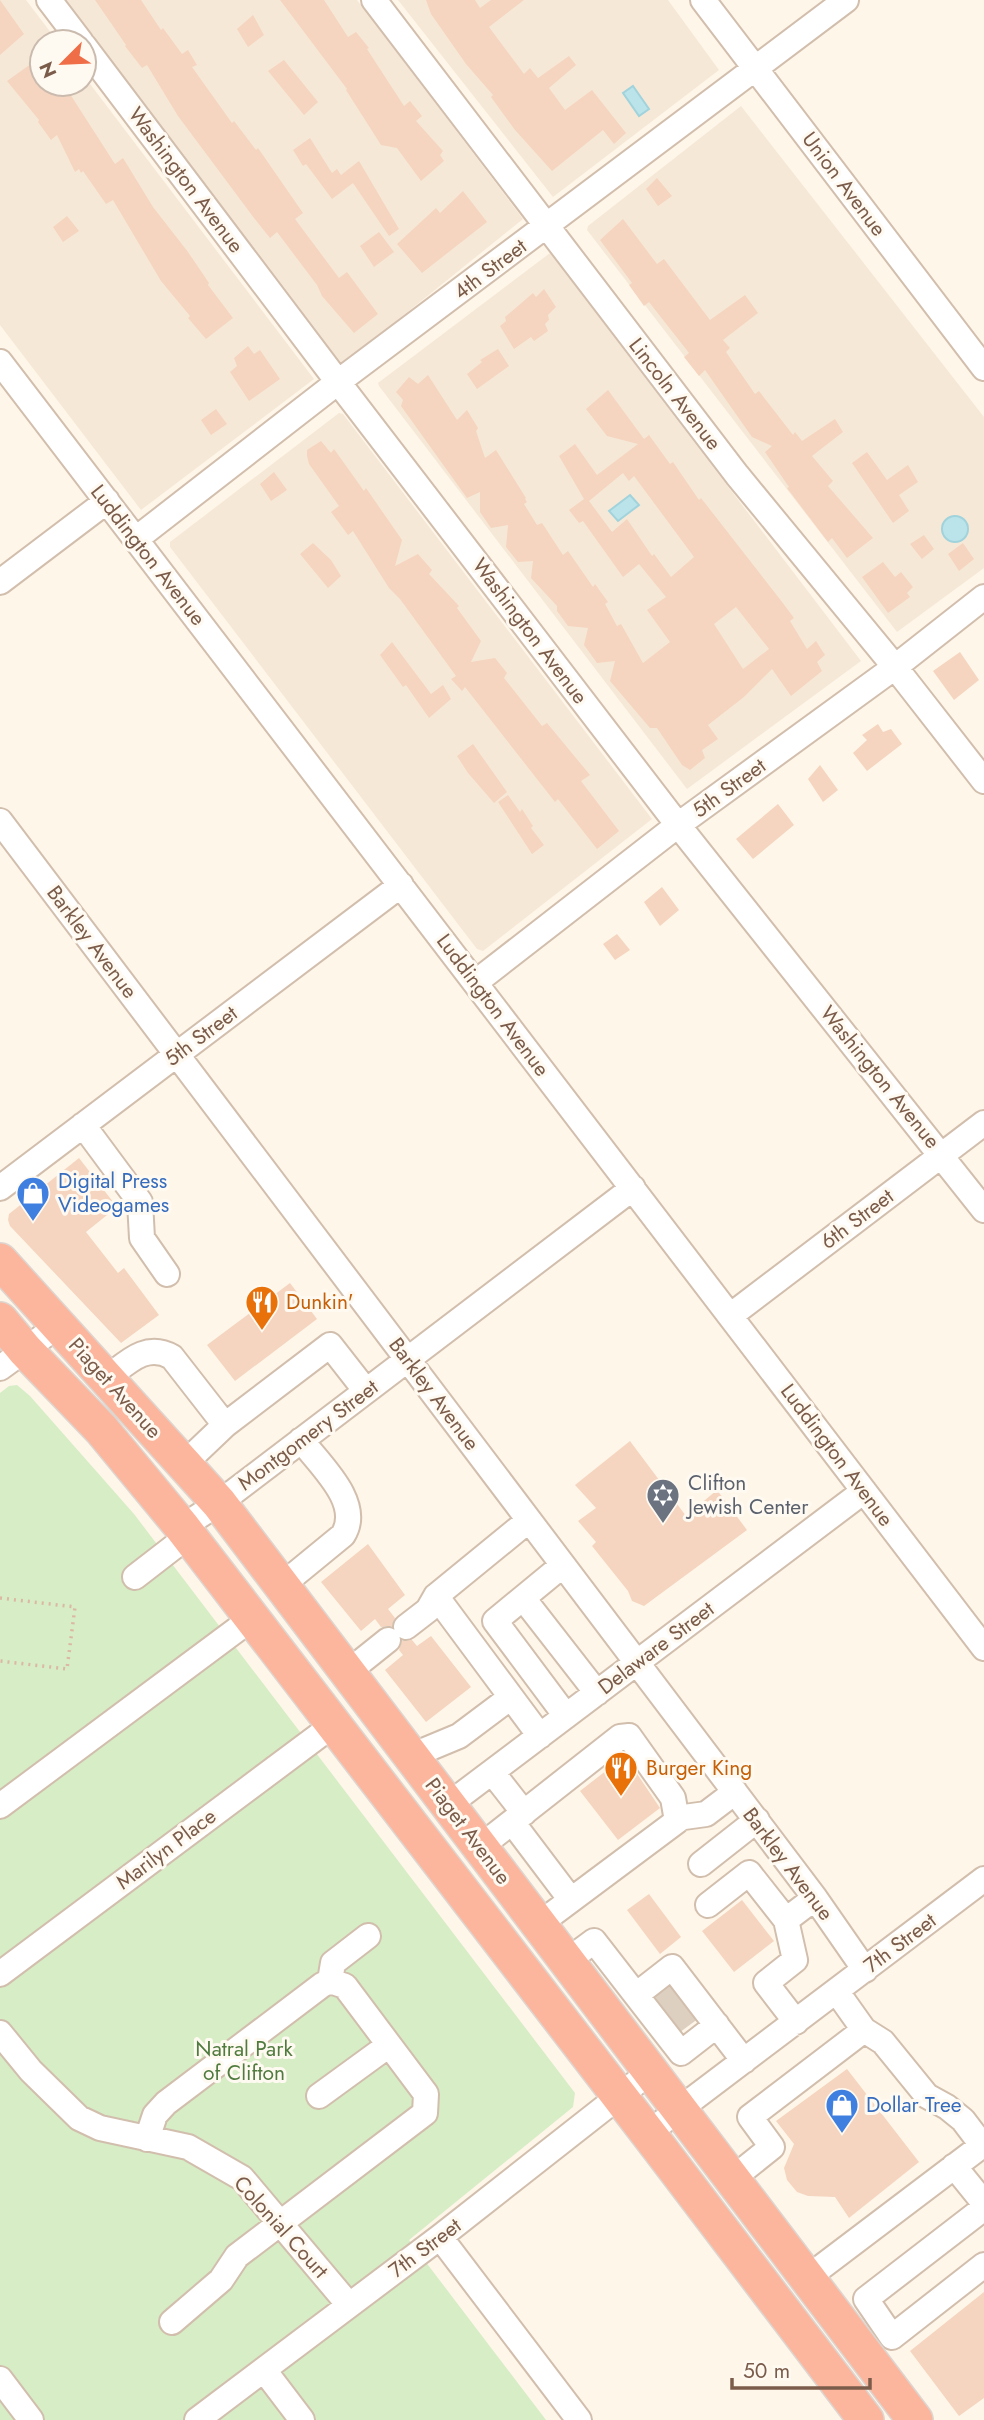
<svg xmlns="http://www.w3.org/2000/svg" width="984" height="2420" font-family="Jost,sans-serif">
	<rect width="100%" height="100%" fill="#fef6e9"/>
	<path fill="#f6e8d7" d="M 0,0 L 26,0 L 58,42 L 42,42 L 42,84 L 84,84 L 84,76 L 314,379 L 141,510 L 0,325 Z
		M 62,0 L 357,0 L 523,219 L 338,368 Z
		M 398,0 L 668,0 L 719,70 L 553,197 Z
		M 741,106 L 984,417 L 984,568 L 897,632 L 587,230 L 588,226 Z
		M 550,253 L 861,661 L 687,789 L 379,386 L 378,383 Z
		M 339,413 L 343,414 L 652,819 L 483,951 L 477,949 L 170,547 L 170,542 Z"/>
	<path fill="#d6edc6" d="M 17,1385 L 30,1396 L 134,1514 L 575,2093 L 573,2107 L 409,2240 L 546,2420 L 0,2420 L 0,1393 L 9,1386 Z"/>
	<path fill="#bbe3ea" stroke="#a1d3dc" stroke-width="2" d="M 633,86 L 649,109 L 639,116 L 623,93 Z
		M 630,495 L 639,505 L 618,521 L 609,511 Z
		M942 529a13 13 0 1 1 26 0a13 13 0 1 1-26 0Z"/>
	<path fill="#f5d5bf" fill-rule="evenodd" d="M 0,0 L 24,34 L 0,55 Z
		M 95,0 L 141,0 L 161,30 L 163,28 L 182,54 L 188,50 L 197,65 L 192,67 L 232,123 L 234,121 L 256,150 L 258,148 L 303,213 L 295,219 L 339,278 L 347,272 L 378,314 L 354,333 L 322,296 L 317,285 L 277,232 L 270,238 L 254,218 L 178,116 L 147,65 L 142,68 L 125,46 L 126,45 Z
		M 280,0 L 324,0 L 348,37 L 356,32 L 369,48 L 367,49 L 404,106 L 410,101 L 422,116 L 416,121 L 443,151 L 440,155 L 444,161 L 421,181 L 397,148 L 381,145 L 346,90 L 347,89 Z
		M 426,0 L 475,0 L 480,8 L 491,0 L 524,0 L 489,27 L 524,74 L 530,68 L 538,78 L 569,56 L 576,65 L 549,88 L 565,110 L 592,90 L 626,133 L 614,144 L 603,130 L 552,171 L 515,130 L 491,97 L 493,95 L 466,64 L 431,14 Z
		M 253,15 L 264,35 L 248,47 L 237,29 Z
		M 42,56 L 42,84 L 56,84 L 64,95 L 68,91 L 115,164 L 123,158 L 153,207 L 188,252 L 209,283 L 208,285 L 233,318 L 206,339 L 188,318 L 190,316 L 161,281 L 113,200 L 106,204 L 83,171 L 81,173 L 79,169 L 75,172 L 57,135 L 51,140 L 38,122 L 39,120 L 7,81 Z
		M 284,60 L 318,102 L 304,115 L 268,71 Z
		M 310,138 L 332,173 L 337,169 L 341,175 L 359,161 L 399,229 L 389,236 L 353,183 L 332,199 L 306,164 L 303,166 L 293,150 Z
		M 657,178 L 672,196 L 658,206 L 646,189 Z
		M 463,191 L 487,222 L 422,273 L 397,244 L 436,208 L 440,213 Z
		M 67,216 L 79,231 L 63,242 L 53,227 Z
		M 623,219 L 657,264 L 664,259 L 710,320 L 745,295 L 758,313 L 723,340 L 730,348 L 726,352 L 755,394 L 759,391 L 793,435 L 795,432 L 802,441 L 835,419 L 843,432 L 812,456 L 833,481 L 828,486 L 873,538 L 847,558 L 832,538 L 828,542 L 787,488 L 789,487 L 765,452 L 772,446 L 752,437 L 705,370 L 699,376 L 684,357 L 689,353 L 649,302 L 644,306 L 629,285 L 632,283 L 600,240 Z
		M 379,232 L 394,252 L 374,267 L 360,246 Z
		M 544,289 L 556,307 L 548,315 L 549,320 L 545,324 L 548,331 L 534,341 L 531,337 L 514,349 L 500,326 L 506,321 L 505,317 L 533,293 L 536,297 Z
		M 248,346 L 254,354 L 260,350 L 280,379 L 249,401 L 230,372 L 237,366 L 234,358 Z
		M 498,349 L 509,366 L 477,389 L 467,374 L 482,362 L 480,360 Z
		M 428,375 L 457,420 L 467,410 L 478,428 L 476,431 L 485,458 L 496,450 L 526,498 L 525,499 L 527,502 L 524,504 L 537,525 L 542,523 L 563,555 L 568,551 L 593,587 L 595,584 L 608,602 L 605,604 L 617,626 L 621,624 L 643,663 L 670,642 L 647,610 L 666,597 L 639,564 L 623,577 L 583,521 L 579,523 L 569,510 L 584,499 L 559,456 L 575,444 L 597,475 L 638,444 L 607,436 L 586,409 L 608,390 L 644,439 L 649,435 L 670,464 L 673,462 L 699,500 L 701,498 L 779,598 L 794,618 L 790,621 L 807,649 L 816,641 L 825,655 L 817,662 L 822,671 L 791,696 L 772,669 L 744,697 L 708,725 L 718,739 L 702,750 L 705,758 L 690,770 L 682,765 L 657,728 L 650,728 L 610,681 L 615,661 L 597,663 L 584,645 L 588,628 L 568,626 L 557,611 L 557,606 L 531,578 L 533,561 L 518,562 L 506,547 L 508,525 L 491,528 L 480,512 L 480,492 L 467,498 L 401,406 L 403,400 L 396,392 L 409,377 L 418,384 ZM 623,473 L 629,481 L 634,476 L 694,557 L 671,577 L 654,554 L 652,556 L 627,519 L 612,532 L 589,501 ZM 736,607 L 769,649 L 743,669 L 714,624 Z
		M 216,409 L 227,424 L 211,435 L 201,420 Z
		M 321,441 L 331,453 L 334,449 L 364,491 L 366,488 L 402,540 L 395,566 L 418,554 L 432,570 L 429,574 L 459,606 L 457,608 L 481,641 L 471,662 L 495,658 L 507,673 L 504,678 L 542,726 L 547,723 L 590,775 L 581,781 L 619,831 L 597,849 L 558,799 L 555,802 L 465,687 L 462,691 L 451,679 L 456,676 L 400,599 L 389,588 L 353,531 L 348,535 L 331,512 L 339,506 L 309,464 L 307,456 L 307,450 Z
		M 867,452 L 887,480 L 908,465 L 918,482 L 899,495 L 909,511 L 893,523 L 852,463 Z
		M 274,472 L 287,490 L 271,501 L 260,484 Z
		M 924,535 L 934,549 L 922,559 L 910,544 Z
		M 313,543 L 331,560 L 341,576 L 328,588 L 300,554 Z
		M 963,543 L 974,559 L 959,571 L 948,554 Z
		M 883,562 L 895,577 L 901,572 L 913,587 L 907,593 L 910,597 L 888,613 L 862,577 Z
		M 392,642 L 431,694 L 443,685 L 451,699 L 429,718 L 406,685 L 403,687 L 380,655 Z
		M 960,652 L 979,680 L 954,700 L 933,671 Z
		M 878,724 L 883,732 L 891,729 L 902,744 L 867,771 L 853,753 L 867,740 L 862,735 Z
		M 473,744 L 507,792 L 494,803 L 468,773 L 457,756 Z
		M 820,765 L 838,790 L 823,802 L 808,779 Z
		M 508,795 L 520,812 L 522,809 L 533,826 L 531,828 L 544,845 L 532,854 L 498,802 Z
		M 778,804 L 794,825 L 753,859 L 736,839 Z
		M 662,887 L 679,910 L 660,926 L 644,902 Z
		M 617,934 L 630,950 L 615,960 L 603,944 Z
		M 79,1158 L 117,1207 L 86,1232 L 118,1273 L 124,1268 L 159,1315 L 121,1343 L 10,1226 L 8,1220 L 9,1214 Z
		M 290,1283 L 317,1319 L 235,1381 L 207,1345 Z
		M 630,1441 L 686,1516 L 717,1490 L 747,1530 L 644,1606 L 632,1601 L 628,1591 L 592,1546 L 596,1542 L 578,1521 L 596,1508 L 575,1485 Z
		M 368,1544 L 405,1595 L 388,1609 L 395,1618 L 392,1626 L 381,1627 L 375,1619 L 361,1631 L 321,1582 Z
		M 431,1636 L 471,1687 L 426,1722 L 385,1670 L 403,1655 L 399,1650 L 402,1641 L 412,1640 L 417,1646 Z
		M 625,1756 L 660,1808 L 618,1840 L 580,1791 Z
		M 649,1894 L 681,1937 L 660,1954 L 627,1910 Z
		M 742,1900 L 774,1941 L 734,1972 L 702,1931 Z
		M 847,2069 L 919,2162 L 849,2218 L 835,2197 L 808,2196 L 797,2192 L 787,2180 L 784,2168 L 794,2144 L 776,2121 Z
		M 984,2292 L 984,2398 L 959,2416 L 910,2351 Z"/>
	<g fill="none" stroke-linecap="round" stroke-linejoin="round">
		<path stroke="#ddd0c1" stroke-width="24" stroke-dasharray="24 12" stroke-linecap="butt" d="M 660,2007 L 681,1990
			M 672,2023 L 694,2007"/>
		<defs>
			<path id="minor" d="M 49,0 L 81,42
				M 374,0 L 737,475 L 895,667 L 984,781
				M 703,0 L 984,368
				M 84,46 L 338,382 L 678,825 L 984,1210
				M 0,362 L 984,1648
				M 136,539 L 338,382 L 846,0
				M 0,582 L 107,501
				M 0,821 L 815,1898 L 865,1970
				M 476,982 L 678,825 L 895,667 L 984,597
				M 83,1125 L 140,1202 L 142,1238 L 167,1274
				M 0,1188 L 401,885
				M 730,1316 L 984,1123
				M 0,1368 L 59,1325
				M 107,1378 C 127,1363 146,1342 172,1357 L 225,1425
				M 184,1464 L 225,1425 L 330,1345 L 366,1391
				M 182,1527 L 219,1503 L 633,1188
				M 563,1565 L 495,1621 L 566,1716
				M 135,1577 L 188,1536
				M 282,1585 L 343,1535 C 363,1503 320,1465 301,1440
				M 436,1596 L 540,1736
				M 523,1598 L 597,1693
				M 406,1627 L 428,1610 L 436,1596 L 529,1520
				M 348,1672 L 388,1640
				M 411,1756 L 459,1736 L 511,1697
				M 492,1772 L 524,1813
				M 448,1805 L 864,1491
				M 0,1806 L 251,1619
				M 677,1818 L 706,1814 L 735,1792
				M 512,1822 L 571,1900
				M 480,1847 L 620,1737 L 629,1736 L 673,1798 L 677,1821 L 539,1924
				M 701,1864 L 757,1820
				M 708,1905 L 749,1873 L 786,1920
				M 567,1961 L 594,1941 L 681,2053 L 717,2025
				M 0,1974 L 333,1725
				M 330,1981 L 333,1963 L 368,1936
				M 837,1992 L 864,2030
				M 636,1995 L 672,1967 L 744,2061
				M 796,2022 L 766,1983 L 795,1960 L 786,1920 L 815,1898
				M 0,2033 L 31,2071 L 79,2118 L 100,2128 L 188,2147 L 242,2178 L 349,2305
				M 319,2096 L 389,2045
				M 648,2133 L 984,1879
				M 147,2139 L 155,2115 L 166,2103 L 322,1985 L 330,1981 L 345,1986 L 426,2094 L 425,2113 L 237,2256 L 221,2280 L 172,2322
				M 954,2166 L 984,2203
				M 732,2179 L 772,2147 L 750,2117 L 864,2030 L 883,2042 L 927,2096 L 947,2107 L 963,2120 L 982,2145
				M 984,2208 L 866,2299 L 892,2337 L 984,2265
				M 440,2237 L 579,2420
				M 807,2278 L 984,2144
				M 264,2370 L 302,2420
				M 0,2379 L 31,2420
				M 197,2420 L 440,2237 L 650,2072"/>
			<path id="highway" d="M 0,1261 L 219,1503 L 915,2420
				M 0,1320 L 25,1350 L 101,1429 L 182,1527 L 660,2149 L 866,2420"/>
		</defs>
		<use href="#minor" stroke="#d2bead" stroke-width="28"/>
		<use href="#highway" stroke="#ddd5d0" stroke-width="38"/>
		<path stroke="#dbb8a1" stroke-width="3.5" stroke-dasharray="2 5" stroke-linecap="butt" d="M 0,1598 L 75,1607 L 67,1669 L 0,1661"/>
		<use href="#minor" stroke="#fff" stroke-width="24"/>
		<use href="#highway" stroke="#fcb69d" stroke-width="35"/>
	</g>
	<defs>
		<symbol id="shop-pin" viewBox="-11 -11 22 30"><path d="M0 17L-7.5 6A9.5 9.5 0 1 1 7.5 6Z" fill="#3f7fe0" stroke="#fffaf1"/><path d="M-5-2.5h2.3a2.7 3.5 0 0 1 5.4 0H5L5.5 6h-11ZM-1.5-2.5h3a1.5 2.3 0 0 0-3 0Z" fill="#fff"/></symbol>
		<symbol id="restaurant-pin" viewBox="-11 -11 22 30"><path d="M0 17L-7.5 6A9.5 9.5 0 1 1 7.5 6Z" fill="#e8710a" stroke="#fffaf1"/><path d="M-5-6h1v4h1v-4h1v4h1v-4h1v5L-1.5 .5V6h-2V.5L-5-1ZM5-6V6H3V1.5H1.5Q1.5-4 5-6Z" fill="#fff"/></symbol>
		<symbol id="synagogue-pin" viewBox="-11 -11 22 30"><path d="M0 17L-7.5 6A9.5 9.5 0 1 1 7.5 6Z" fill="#6b7280" stroke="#fffaf1"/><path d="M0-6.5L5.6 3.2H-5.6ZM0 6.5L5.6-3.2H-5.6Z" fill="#fff"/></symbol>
	</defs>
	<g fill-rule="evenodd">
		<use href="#shop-pin" x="14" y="1174" width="38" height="52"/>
		<use href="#restaurant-pin" x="243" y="1283" width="38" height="52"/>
		<use href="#synagogue-pin" x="644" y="1476" width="38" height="52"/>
		<use href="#restaurant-pin" x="602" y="1749" width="38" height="52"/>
		<use href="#shop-pin" x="823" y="2086" width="38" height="52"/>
	</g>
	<g text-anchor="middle" stroke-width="6" stroke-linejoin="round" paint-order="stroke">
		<g font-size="21" fill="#7b5c4a" stroke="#fffaf1">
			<text transform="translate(186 180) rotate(53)" y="7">Washington Avenue</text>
			<text transform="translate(844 184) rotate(53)" y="7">Union Avenue</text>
			<text transform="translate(490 269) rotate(-37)" y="7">4th Street</text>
			<text transform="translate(675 394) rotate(52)" y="7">Lincoln Avenue</text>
			<text transform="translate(148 555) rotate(52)" y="7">Luddington Avenue</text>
			<text transform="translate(530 631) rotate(53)" y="7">Washington Avenue</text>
			<text transform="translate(729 788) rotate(-36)" y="7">5th Street</text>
			<text transform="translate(92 942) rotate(53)" y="7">Barkley Avenue</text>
			<text transform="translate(493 1005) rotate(53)" y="7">Luddington Avenue</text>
			<text transform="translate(201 1036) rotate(-37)" y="7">5th Street</text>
			<text transform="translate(880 1077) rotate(51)" y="7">Washington Avenue</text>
			<text transform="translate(857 1219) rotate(-37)" y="7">6th Street</text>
			<text transform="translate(115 1388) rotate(48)" y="7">Piaget Avenue</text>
			<text transform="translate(434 1394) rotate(53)" y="7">Barkley Avenue</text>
			<text transform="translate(308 1435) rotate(-37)" y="7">Montgomery Street</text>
			<text transform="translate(837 1455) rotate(53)" y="7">Luddington Avenue</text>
			<text transform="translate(656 1648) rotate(-37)" y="7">Delaware Street</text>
			<text transform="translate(468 1831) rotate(53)" y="7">Piaget Avenue</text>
			<text transform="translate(166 1849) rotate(-37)" y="7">Marilyn Place</text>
			<text transform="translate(788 1864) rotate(53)" y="7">Barkley Avenue</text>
			<text transform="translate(900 1943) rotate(-37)" y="7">7th Street</text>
			<text transform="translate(281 2227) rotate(48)" y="7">Colonial Court</text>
			<text transform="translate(425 2248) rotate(-37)" y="7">7th Street</text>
		</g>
		<g font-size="21" fill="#366cbe" stroke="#fffaf1" text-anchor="start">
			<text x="58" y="1188">Digital Press<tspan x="58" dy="24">Videogames</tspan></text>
			<text x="866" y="2112">Dollar Tree</text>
		</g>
		<g font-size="21" fill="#c56008" stroke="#fffaf1" text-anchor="start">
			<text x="286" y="1309">Dunkin'</text>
			<text x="646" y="1775">Burger King</text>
		</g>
		<g font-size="21" fill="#5b616d" stroke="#fffaf1" text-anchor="start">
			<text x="688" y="1490">Clifton<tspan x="688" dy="24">Jewish Center</tspan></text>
		</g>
		<g font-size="21" fill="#507b3e" stroke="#fffaf1">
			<text x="244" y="2056">Natral Park<tspan x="244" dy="24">of Clifton</tspan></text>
		</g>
	</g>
	<g transform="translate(63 63) rotate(246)"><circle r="33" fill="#fffaf1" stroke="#cabbae" stroke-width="2"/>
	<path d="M0-5L12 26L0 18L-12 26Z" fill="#ef6d47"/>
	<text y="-10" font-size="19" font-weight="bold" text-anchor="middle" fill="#7b5c4a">N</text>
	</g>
	<path d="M732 2378v10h138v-10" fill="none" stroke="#7b5c4a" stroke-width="3.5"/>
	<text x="743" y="2378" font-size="21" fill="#7b5c4a" stroke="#fffaf1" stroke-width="5" paint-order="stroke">50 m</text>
</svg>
